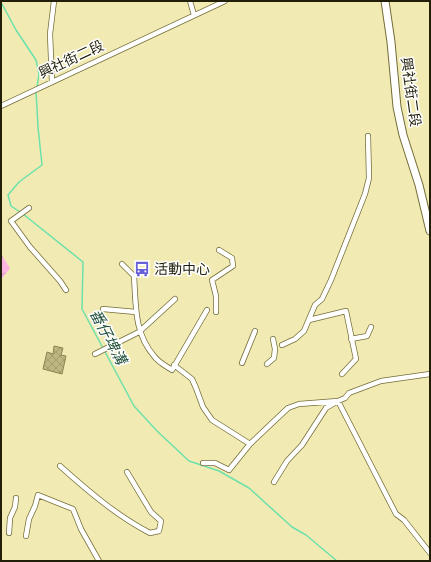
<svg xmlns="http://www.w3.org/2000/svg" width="431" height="562" font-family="Spectral,'Noto Sans TC',serif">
	<defs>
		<pattern id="forest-crowns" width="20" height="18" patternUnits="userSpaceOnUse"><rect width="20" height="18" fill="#feb4e2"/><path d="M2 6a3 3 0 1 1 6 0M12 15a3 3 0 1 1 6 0" fill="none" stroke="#d99ac1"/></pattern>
		<pattern id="building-cross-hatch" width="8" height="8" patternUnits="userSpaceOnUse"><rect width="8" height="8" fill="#bdb681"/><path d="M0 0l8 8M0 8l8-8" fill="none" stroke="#a29c6e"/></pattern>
	</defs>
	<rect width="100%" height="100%" fill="#f1ebb3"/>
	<path fill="url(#forest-crowns)" d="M 1,254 L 10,268 L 1,280 Z"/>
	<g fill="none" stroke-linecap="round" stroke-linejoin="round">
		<path stroke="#6de0ab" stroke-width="1.5" d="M 1,4 L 2,4 L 16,30 L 36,60 L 39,74 L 37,87
			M 20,212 L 11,206 L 8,195 L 19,182 L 42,165 L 38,127 L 36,91
			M 23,214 L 83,262 L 82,309 L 134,406 L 157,431 L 189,461 L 219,471 L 249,488 L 292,527 L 306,535 L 337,561"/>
	</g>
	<path fill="url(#building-cross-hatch)" stroke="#8b8450" d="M 54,346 L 63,348 L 61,355 L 66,356 L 62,374 L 43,369 L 47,352 L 53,354 Z"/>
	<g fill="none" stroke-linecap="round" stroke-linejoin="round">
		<defs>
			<path id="street" d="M 190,1 L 194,15
				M 52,82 L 50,34 L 54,1
				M 1,106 L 225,1
				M 29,208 L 11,221 L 30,247 L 60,281 L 66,290
				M 122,264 L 134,276 C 136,305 134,333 154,356 C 158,362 166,366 172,370 L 207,310
				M 103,309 L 136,312
				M 216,312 L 216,296 L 212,280 L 233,266 L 232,258 L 219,250
				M 309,320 L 346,311 L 356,359 L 342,374
				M 351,339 L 367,336 L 371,327
				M 282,345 L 295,339 L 304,331 L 315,305 L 322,299 L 331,280 L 365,194 L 369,178 L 368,136
				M 95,354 L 139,332 L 175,299
				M 242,363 L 255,331
				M 267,364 L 274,358 L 275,349 L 273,339
				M 174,365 L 192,379 L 196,388 L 203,407 L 212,420 L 250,444
				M 430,374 L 381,381 L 349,393 L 345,398 L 338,401 L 396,514 L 404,520 L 430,553
				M 203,463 L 215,463 L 229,470 L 250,444 L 288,408 L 299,404 L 338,401 L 326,408 L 302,445 L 287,461 L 274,482
				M 60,466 C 88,491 117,516 150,533 L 159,531 L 161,521 L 151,512 L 127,472
				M 9,533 L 10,518 L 15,507 L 16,498
				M 26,536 L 29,519 L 35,506 L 38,495 L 73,509 L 81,529 L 99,561"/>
			<path id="secondary" d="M 385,1 L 391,42 L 397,107 L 403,135 L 419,185 L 430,231"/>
		</defs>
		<use href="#street" stroke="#746d3a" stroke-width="6"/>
		<use href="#secondary" stroke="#746d3a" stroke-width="9"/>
		<use href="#street" stroke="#fff" stroke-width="4.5"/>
		<use href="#secondary" stroke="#fff" stroke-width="7"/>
	</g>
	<defs>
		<symbol id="bus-bare" viewBox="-9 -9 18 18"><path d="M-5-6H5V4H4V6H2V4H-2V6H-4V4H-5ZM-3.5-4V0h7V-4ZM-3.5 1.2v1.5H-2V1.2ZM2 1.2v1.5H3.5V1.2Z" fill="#6860d9" stroke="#fff" stroke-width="2.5" paint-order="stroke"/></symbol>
	</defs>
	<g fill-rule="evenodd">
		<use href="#bus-bare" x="131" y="258" width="22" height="22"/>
	</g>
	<g text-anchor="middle" stroke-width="3" stroke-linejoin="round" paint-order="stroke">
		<g font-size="14" fill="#221f09" stroke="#fff">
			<text transform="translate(71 59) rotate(-25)" y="5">興社街二段</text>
			<text transform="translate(411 92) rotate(82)" y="5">興社街二段</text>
		</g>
		<g font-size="14" fill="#221f09" stroke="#fff" text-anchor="start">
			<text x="154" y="274">活動中心</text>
		</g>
		<g font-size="15" font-style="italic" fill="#22523c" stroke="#fff">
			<text transform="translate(108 337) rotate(62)" y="5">番仔埤溝</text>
		</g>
	</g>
	<rect width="431" height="562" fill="none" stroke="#221f09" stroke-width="4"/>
</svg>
